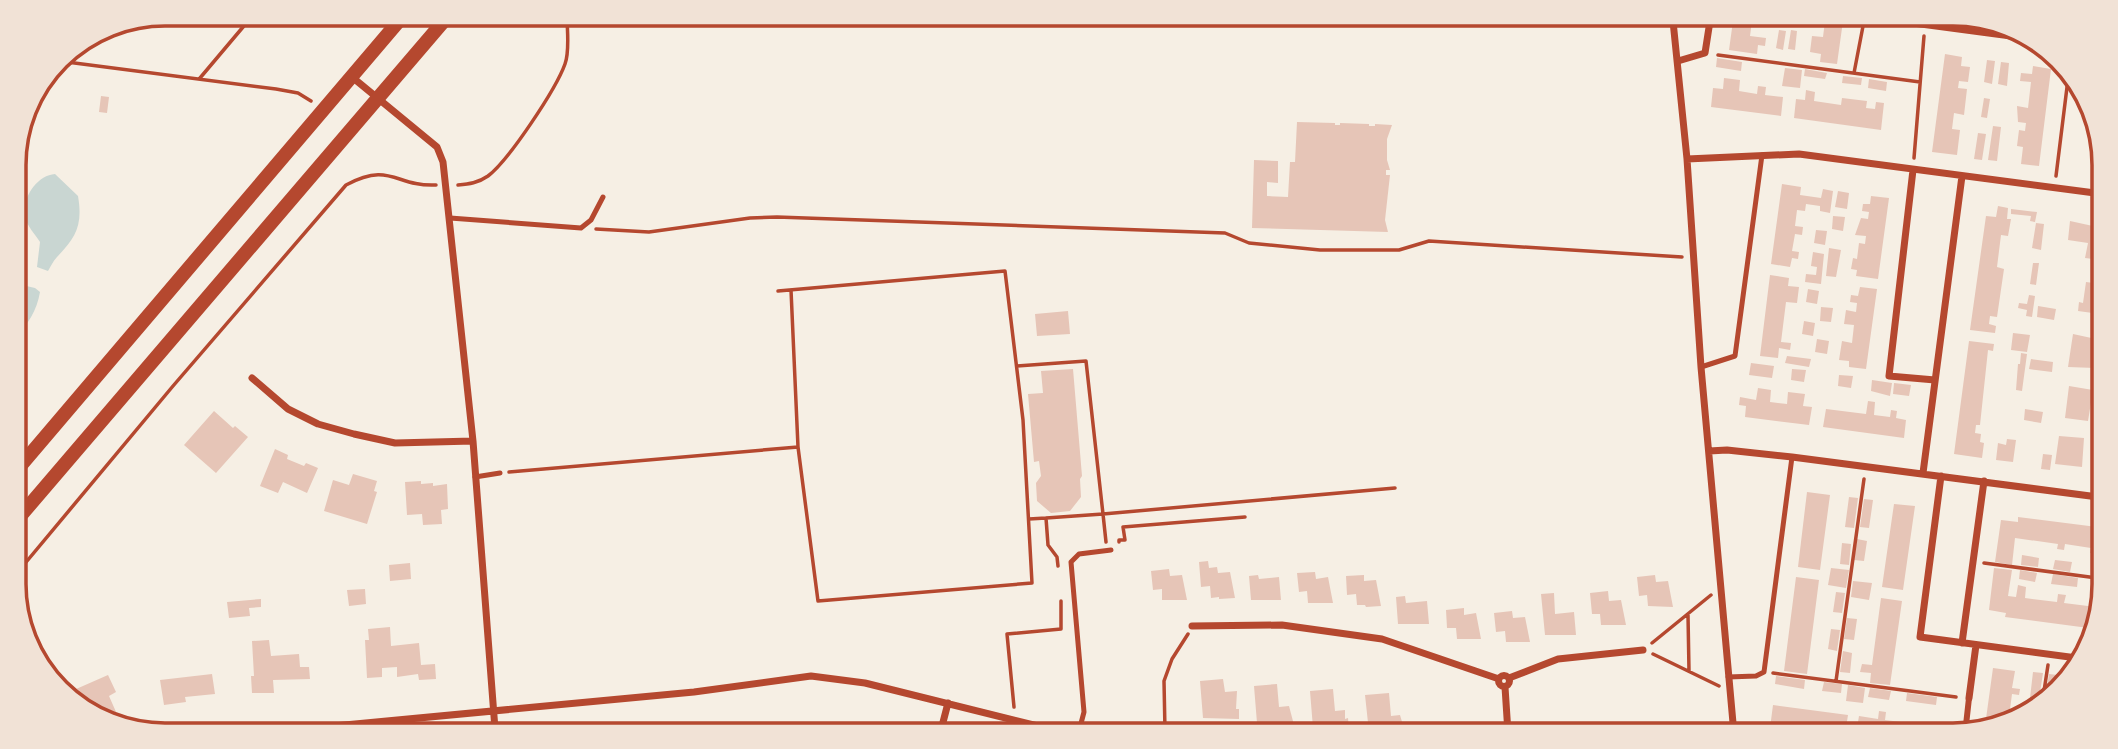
<svg xmlns="http://www.w3.org/2000/svg" width="2118" height="749" font-family="Lato,sans-serif">
	<rect width="100%" height="100%" fill="#f6efe4"/>
	<path fill="#c9d6d2" d="M 55,174 L 78,196 C 83,225 76,237 57,257 C 53,261 51,266 48,271 L 37,267 L 40,242 C 35,234 27,226 25,217 C 21,199 37,175 55,174 Z
		M 22,285 L 35,288 L 40,292 C 37,310 28,325 15,337 L 15,293 Z"/>
	<path fill="#e6c5b7" d="M 1733,21 L 1752,21 L 1750,36 L 1766,38 L 1765,46 L 1758,45 L 1757,54 L 1729,50 Z
		M 1825,21 L 1843,21 L 1837,64 L 1820,62 L 1821,54 L 1810,52 L 1812,36 L 1823,37 Z
		M 115,24 L 113,36 L 97,34 L 108,25 Z
		M 1779,30 L 1786,31 L 1783,50 L 1776,48 Z
		M 1791,30 L 1797,31 L 1795,50 L 1788,49 Z
		M 1945,54 L 1962,57 L 1961,66 L 1970,67 L 1968,82 L 1959,81 L 1958,88 L 1967,89 L 1964,115 L 1954,113 L 1952,129 L 1960,130 L 1957,155 L 1932,152 Z
		M 1717,58 L 1742,62 L 1741,71 L 1716,67 Z
		M 1987,60 L 1995,61 L 1992,84 L 1984,82 Z
		M 2001,62 L 2009,63 L 2007,86 L 1998,84 Z
		M 2033,66 L 2051,69 L 2039,166 L 2021,164 L 2023,147 L 2017,146 L 2019,130 L 2025,131 L 2026,123 L 2018,122 L 2017,106 L 2028,108 L 2031,82 L 2020,81 L 2021,73 L 2032,74 Z
		M 1785,68 L 1802,70 L 1800,88 L 1782,86 Z
		M 1805,69 L 1827,73 L 1825,79 L 1804,76 Z
		M 1843,76 L 1862,78 L 1861,85 L 1842,83 Z
		M 1724,78 L 1740,80 L 1739,91 L 1757,94 L 1758,86 L 1766,87 L 1765,95 L 1783,97 L 1781,116 L 1711,107 L 1713,88 L 1723,89 Z
		M 1869,79 L 1887,82 L 1886,91 L 1868,88 Z
		M 1806,90 L 1815,92 L 1814,101 L 1841,105 L 1842,98 L 1867,101 L 1866,108 L 1875,109 L 1876,102 L 1884,103 L 1881,130 L 1794,118 L 1796,99 L 1805,100 Z
		M 101,96 L 109,97 L 107,113 L 99,112 Z
		M 1984,98 L 1990,99 L 1987,118 L 1981,117 Z
		M 1297,122 L 1335,123 L 1335,125 L 1340,125 L 1340,123 L 1369,124 L 1369,126 L 1375,126 L 1375,124 L 1392,125 L 1387,139 L 1387,160 L 1390,170 L 1386,170 L 1386,175 L 1390,175 L 1385,220 L 1388,232 L 1252,228 L 1254,160 L 1278,161 L 1278,183 L 1267,182 L 1267,196 L 1288,197 L 1290,162 L 1295,162 Z
		M 1993,126 L 2001,127 L 1997,161 L 1988,160 Z
		M 1978,133 L 1986,134 L 1982,160 L 1974,159 Z
		M 1782,184 L 1801,187 L 1800,195 L 1821,198 L 1823,189 L 1833,191 L 1830,213 L 1820,211 L 1820,206 L 1806,204 L 1805,211 L 1797,210 L 1795,226 L 1803,227 L 1802,235 L 1795,234 L 1792,251 L 1799,252 L 1798,259 L 1792,258 L 1790,267 L 1771,264 Z
		M 1838,191 L 1849,193 L 1847,209 L 1835,207 Z
		M 1871,196 L 1889,198 L 1878,279 L 1856,276 L 1857,270 L 1851,269 L 1853,258 L 1857,259 L 1859,243 L 1865,244 L 1866,236 L 1855,235 L 1861,218 L 1868,219 L 1869,212 L 1862,211 L 1863,204 L 1870,204 Z
		M 1998,206 L 2008,208 L 2007,219 L 2011,219 L 2008,236 L 2001,235 L 1997,267 L 2004,269 L 1997,317 L 1990,316 L 1989,324 L 1996,326 L 1995,333 L 1970,330 L 1986,216 L 1996,217 Z
		M 2011,209 L 2037,212 L 2035,222 L 2030,221 L 2031,216 L 2011,214 Z
		M 1833,216 L 1845,217 L 1843,231 L 1832,229 Z
		M 2070,221 L 2102,228 L 2101,260 L 2085,258 L 2088,243 L 2068,240 Z
		M 2036,223 L 2044,224 L 2041,250 L 2032,248 Z
		M 1816,230 L 1827,231 L 1825,245 L 1814,243 Z
		M 1829,248 L 1841,250 L 1836,277 L 1826,276 Z
		M 1813,252 L 1824,254 L 1821,284 L 1805,282 L 1806,274 L 1816,275 L 1817,267 L 1811,266 Z
		M 2033,263 L 2039,263 L 2036,285 L 2030,284 Z
		M 1770,275 L 1789,278 L 1788,286 L 1799,287 L 1797,303 L 1786,302 L 1781,342 L 1791,343 L 1790,350 L 1779,348 L 1778,358 L 1760,356 Z
		M 2086,282 L 2101,284 L 2100,314 L 2078,311 L 2079,302 L 2083,303 Z
		M 1860,287 L 1877,289 L 1866,369 L 1849,367 L 1849,361 L 1839,360 L 1842,341 L 1852,343 L 1854,325 L 1844,324 L 1846,310 L 1856,312 L 1857,303 L 1850,302 L 1851,295 L 1858,296 Z
		M 1808,289 L 1819,291 L 1817,304 L 1806,302 Z
		M 2029,295 L 2035,296 L 2032,317 L 2026,316 L 2027,310 L 2018,308 L 2019,303 L 2027,304 Z
		M 2038,306 L 2056,309 L 2054,320 L 2037,317 Z
		M 1821,307 L 1833,308 L 1831,322 L 1820,321 Z
		M 1068,311 L 1070,334 L 1037,336 L 1035,314 Z
		M 1804,321 L 1815,323 L 1813,336 L 1802,334 Z
		M 2013,333 L 2030,335 L 2027,352 L 2011,350 Z
		M 2073,334 L 2096,339 L 2094,358 L 2096,358 L 2095,368 L 2068,367 Z
		M 1817,339 L 1829,341 L 1827,354 L 1815,352 Z
		M 1969,341 L 1994,344 L 1993,351 L 1988,350 L 1980,425 L 1976,425 L 1975,433 L 1981,434 L 1980,442 L 1984,443 L 1982,458 L 1954,454 Z
		M 2021,353 L 2027,354 L 2022,391 L 2016,390 L 2018,364 L 2020,364 Z
		M 1787,356 L 1811,359 L 1809,367 L 1785,363 Z
		M 2031,359 L 2053,362 L 2052,372 L 2029,369 Z
		M 1751,363 L 1774,366 L 1772,378 L 1749,375 Z
		M 1073,369 L 1082,476 L 1080,479 L 1081,497 L 1070,511 L 1051,513 L 1037,501 L 1036,483 L 1041,476 L 1039,461 L 1034,462 L 1028,394 L 1043,393 L 1041,371 Z
		M 1792,369 L 1806,370 L 1804,382 L 1791,380 Z
		M 1839,375 L 1853,376 L 1851,388 L 1838,386 Z
		M 1872,380 L 1892,383 L 1890,396 L 1871,391 Z
		M 1894,383 L 1911,385 L 1909,396 L 1893,394 Z
		M 2069,386 L 2093,390 L 2088,421 L 2065,418 Z
		M 1758,388 L 1771,390 L 1770,402 L 1787,404 L 1788,392 L 1805,394 L 1803,406 L 1812,407 L 1809,425 L 1745,417 L 1746,406 L 1739,405 L 1740,397 L 1756,400 Z
		M 1868,401 L 1875,402 L 1874,415 L 1890,417 L 1891,410 L 1897,411 L 1896,418 L 1906,420 L 1904,438 L 1823,427 L 1826,409 L 1866,414 Z
		M 2025,409 L 2043,412 L 2041,423 L 2024,420 Z
		M 214,411 L 233,428 L 235,426 L 248,437 L 216,473 L 184,445 Z
		M 2059,436 L 2084,438 L 2082,467 L 2055,464 Z
		M 2007,439 L 2016,440 L 2013,462 L 1996,460 L 1998,443 L 2006,445 Z
		M 275,449 L 288,455 L 287,459 L 304,466 L 306,463 L 318,468 L 307,493 L 283,482 L 278,493 L 260,486 Z
		M 2043,454 L 2052,455 L 2050,470 L 2041,469 Z
		M 353,474 L 377,481 L 374,491 L 377,492 L 367,524 L 324,511 L 333,480 L 349,485 Z
		M 421,481 L 421,484 L 433,483 L 433,486 L 447,484 L 448,509 L 441,510 L 442,524 L 423,525 L 422,514 L 407,515 L 405,482 Z
		M 1807,492 L 1830,495 L 1820,570 L 1798,567 Z
		M 1849,497 L 1858,498 L 1854,528 L 1845,527 Z
		M 1864,499 L 1873,500 L 1869,528 L 1860,527 Z
		M 1894,504 L 1915,506 L 1903,590 L 1882,587 Z
		M 2018,517 L 2097,527 L 2097,554 L 2090,553 L 2091,548 L 2065,544 L 2064,550 L 2057,549 L 2058,544 L 2015,538 L 2012,565 L 1995,562 L 2001,520 L 2018,522 Z
		M 1857,539 L 1867,541 L 1864,561 L 1854,560 Z
		M 1842,543 L 1851,544 L 1849,565 L 1840,564 Z
		M 2022,555 L 2039,558 L 2038,567 L 2021,565 Z
		M 2055,560 L 2072,562 L 2070,572 L 2053,569 Z
		M 1208,561 L 1209,568 L 1217,567 L 1218,573 L 1230,572 L 1235,598 L 1219,599 L 1219,597 L 1211,598 L 1210,586 L 1201,587 L 1199,562 Z
		M 410,563 L 411,579 L 390,581 L 389,565 Z
		M 1831,568 L 1849,570 L 1846,588 L 1828,585 Z
		M 1994,568 L 2012,570 L 2008,596 L 2016,597 L 2018,585 L 2026,587 L 2025,598 L 2057,602 L 2058,594 L 2066,595 L 2064,603 L 2096,607 L 2096,629 L 2005,617 L 2006,613 L 1989,610 Z
		M 1169,569 L 1170,576 L 1182,575 L 1187,600 L 1162,600 L 1162,589 L 1153,590 L 1151,571 Z
		M 2020,570 L 2037,573 L 2035,582 L 2019,579 Z
		M 1315,572 L 1316,579 L 1328,577 L 1333,603 L 1308,603 L 1307,591 L 1299,592 L 1297,573 Z
		M 2053,574 L 2078,578 L 2077,587 L 2051,584 Z
		M 1258,575 L 1259,579 L 1279,577 L 1281,600 L 1251,600 L 1249,576 Z
		M 1364,575 L 1364,581 L 1376,580 L 1381,606 L 1366,607 L 1365,605 L 1357,605 L 1356,594 L 1347,595 L 1346,576 Z
		M 1655,575 L 1656,582 L 1668,581 L 1673,607 L 1648,606 L 1647,595 L 1639,596 L 1637,577 Z
		M 1796,577 L 1819,580 L 1807,674 L 1784,671 Z
		M 1853,581 L 1872,583 L 1869,600 L 1851,597 Z
		M 365,589 L 366,604 L 349,606 L 347,590 Z
		M 1608,591 L 1609,601 L 1621,600 L 1626,625 L 1601,625 L 1600,614 L 1592,614 L 1590,593 Z
		M 1836,592 L 1845,593 L 1842,613 L 1833,612 Z
		M 1554,593 L 1555,614 L 1574,612 L 1576,635 L 1545,635 L 1541,594 Z
		M 1405,596 L 1406,603 L 1427,601 L 1429,624 L 1398,624 L 1396,597 Z
		M 1881,598 L 1902,601 L 1890,685 L 1870,683 L 1871,673 L 1860,672 L 1862,664 L 1872,665 Z
		M 261,599 L 261,607 L 249,608 L 250,616 L 229,618 L 227,602 Z
		M 1464,608 L 1464,615 L 1476,613 L 1481,639 L 1457,639 L 1456,628 L 1447,628 L 1446,610 Z
		M 1512,611 L 1513,618 L 1525,617 L 1530,642 L 1506,642 L 1505,631 L 1496,632 L 1494,613 Z
		M 1847,618 L 1857,619 L 1854,640 L 1844,639 Z
		M 390,627 L 391,646 L 419,643 L 421,665 L 435,664 L 436,679 L 419,680 L 418,674 L 397,677 L 397,667 L 382,668 L 382,677 L 367,678 L 365,640 L 369,640 L 368,629 Z
		M 1831,629 L 1840,630 L 1837,651 L 1828,649 Z
		M 269,640 L 271,656 L 299,654 L 300,667 L 309,667 L 310,679 L 273,680 L 274,693 L 252,693 L 251,676 L 254,676 L 252,641 Z
		M 1843,651 L 1852,653 L 1850,673 L 1840,672 Z
		M 46,656 L 55,676 L 49,679 L 40,659 Z
		M 1993,668 L 2015,671 L 2012,688 L 2020,689 L 2019,695 L 2012,694 L 2009,717 L 1985,726 Z
		M 2033,672 L 2043,673 L 2039,699 L 2030,698 Z
		M 212,674 L 215,694 L 185,697 L 186,702 L 164,705 L 160,680 Z
		M 2049,674 L 2058,675 L 2056,688 L 2047,700 L 2045,700 Z
		M 108,675 L 116,692 L 109,696 L 120,721 L 113,724 L 67,693 Z
		M 1776,676 L 1805,680 L 1804,689 L 1775,684 Z
		M 1223,679 L 1225,692 L 1237,691 L 1236,709 L 1239,709 L 1239,719 L 1203,718 L 1200,681 Z
		M 1824,682 L 1842,684 L 1841,693 L 1822,691 Z
		M 1277,684 L 1279,707 L 1289,706 L 1294,725 L 1257,723 L 1254,686 Z
		M 1848,685 L 1865,688 L 1863,703 L 1846,701 Z
		M 1870,688 L 1891,691 L 1889,700 L 1868,697 Z
		M 1333,689 L 1335,711 L 1345,710 L 1345,719 L 1348,718 L 1349,729 L 1336,730 L 1336,727 L 1313,728 L 1310,691 Z
		M 1389,693 L 1391,716 L 1400,715 L 1405,732 L 1369,732 L 1365,695 Z
		M 1907,693 L 1937,697 L 1936,705 L 1906,701 Z
		M 1773,705 L 1848,715 L 1845,734 L 1813,734 L 1770,728 Z
		M 1879,711 L 1886,712 L 1885,720 L 1933,726 L 1932,735 L 1856,734 L 1859,716 L 1878,719 Z"/>
	<g fill="none" stroke-linecap="round" stroke-linejoin="round">
		<path stroke="#b5482f" stroke-width="3.5" d="M 1718,55 L 1920,82
			M 59,61 L 276,89 L 298,93 L 311,101
			M 1854,73 L 1864,21
			M 200,78 L 254,14
			M 1914,158 L 1924,36
			M 2056,176 L 2069,71
			M 458,185 C 469,184 478,183 488,176 C 509,160 556,89 565,64 C 570,51 567,30 567,16
			M 596,229 L 649,232 L 750,218 L 777,217 L 1225,233 L 1249,243 L 1320,250 L 1399,250 L 1429,241 L 1682,257
			M 791,290 L 798,447
			M 1017,366 L 1086,361 L 1103,514 L 1046,518
			M 509,472 L 798,447 L 818,601 L 1032,583 L 1023,420 L 1005,271 L 778,291
			M 1029,519 L 1046,518 L 1048,545 L 1057,557 L 1058,566
			M 1106,542 L 1103,514 L 1395,488
			M 1119,542 L 1119,540 L 1125,540 L 1123,527 L 1245,517
			M 1984,563 L 2097,578
			M 17,573 L 173,386 L 346,185 C 391,161 395,187 436,185
			M 1688,615 L 1689,671
			M 1652,643 L 1711,595
			M 1653,654 L 1719,686
			M 1773,673 L 1956,697
			M 1836,681 L 1864,479
			M 2042,704 L 2048,665
			M 1014,707 L 1007,634 L 1061,629 L 1061,601
			M 1165,731 L 1164,681 L 1172,659 L 1188,634"/>
		<path stroke="#b5482f" stroke-width="5" d="M 450,218 L 581,228 L 591,220 L 603,197
			M 1701,367 L 1735,356 L 1762,155
			M 475,477 L 500,473
			M 1728,677 L 1756,676 L 1764,672 L 1792,457
			M 1079,731 L 1084,712 L 1071,562 L 1079,554 L 1111,550"/>
		<path stroke="#b5482f" stroke-width="6" d="M 1965,734 L 1969,698"/>
		<path stroke="#b5482f" stroke-width="7" d="M 1673,21 L 1687,159 L 1701,367 L 1734,734
			M 1906,22 L 2026,38
			M 1678,61 L 1705,53 L 1710,21
			M 352,77 L 437,147 L 443,162 L 473,441 L 495,729
			M 2102,143 L 2095,193 L 2102,194
			M 1687,159 L 1799,154 L 2095,193
			M 1913,170 L 1889,376 L 1935,380
			M 252,378 L 288,409 L 318,424 L 354,434 L 395,443 L 473,441
			M 1709,451 L 1727,450 L 1792,457 L 2098,497
			M 1923,473 L 1962,176
			M 1941,476 L 1920,637 L 2077,658
			M 1192,626 L 1282,625 L 1382,639 L 1499,679
			M 1962,643 L 1984,481
			M1498.5 681a5.5 5.5 0 1 1 11 0a5.5 5.5 0 1 1-11 0Z
			M 1509,678 L 1558,659 L 1643,650
			M 1505,687 L 1508,733
			M 1969,698 L 1976,645
			M 313,728 L 694,692 L 811,676 L 865,683 L 1058,731
			M 941,730 L 948,703"/>
		<path stroke="#b5482f" stroke-width="14" d="M 16,471 L 404,15
			M 16,521 L 449,15"/>
	</g>
	<path d="M0 0H2118V749H0ZM165 26H1953A139 139 0 0 1 2092 165V584A139 139 0 0 1 1953 723H165A139 139 0 0 1 26 584V165A139 139 0 0 1 165 26Z" fill="#f1e2d6" fill-rule="evenodd"/>
	<path fill="none" stroke="#b5482f" stroke-width="3.5" d="M165 26H1953A139 139 0 0 1 2092 165V584A139 139 0 0 1 1953 723H165A139 139 0 0 1 26 584V165A139 139 0 0 1 165 26Z"/>
</svg>
